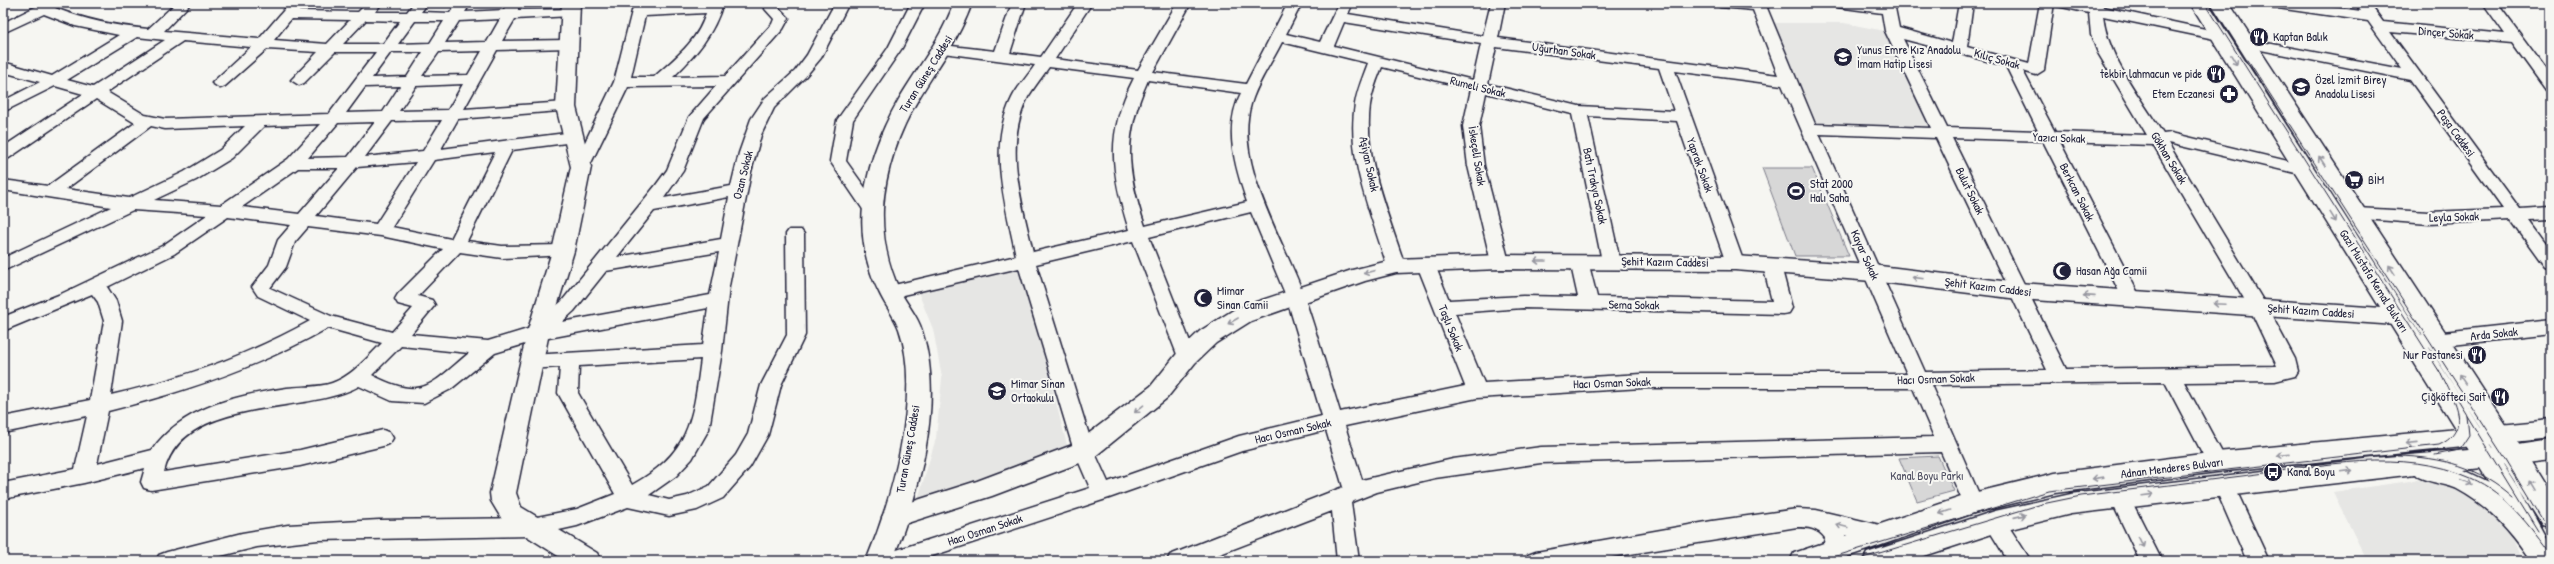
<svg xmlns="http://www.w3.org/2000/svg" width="2554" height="564" font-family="'Patrick Hand',sans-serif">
	<rect width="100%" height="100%" fill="#f6f6f2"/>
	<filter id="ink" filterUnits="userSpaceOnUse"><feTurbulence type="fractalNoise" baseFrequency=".025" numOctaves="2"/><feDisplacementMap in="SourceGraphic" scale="8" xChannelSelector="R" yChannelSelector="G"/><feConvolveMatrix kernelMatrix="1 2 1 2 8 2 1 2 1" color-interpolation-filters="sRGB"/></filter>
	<g filter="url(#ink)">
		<path fill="#e6e6e4" d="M 1774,23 L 1844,23 L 1885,31 L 1929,127 L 1816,122 Z
			M 1021,267 L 1068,449 L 918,499 L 936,438 L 942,378 L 933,329 L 918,292 Z
			M 2424,479 L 2450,484 L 2481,500 L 2508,527 L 2522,561 L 2367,561 L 2333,492 Z"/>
		<path fill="#d7d7d7" stroke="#7c7c89" d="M 1762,168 L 1812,168 L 1849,256 L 1795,256 Z
			M 1938,456 L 1954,491 L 1917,501 L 1899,458 Z"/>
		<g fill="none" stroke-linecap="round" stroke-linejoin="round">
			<defs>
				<path id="minor" d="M 43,3 L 61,3 L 55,8 C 86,20 115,26 148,29 L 176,3 L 191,3 L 164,31 L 259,39 L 290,3 L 300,3 L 302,6 L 299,11 L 358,12 L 367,3 L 382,3 L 375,12 L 407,12 L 414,3 L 428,3 L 421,12 L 450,13 L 457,3 L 471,3 L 465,12 L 504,10 L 506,3 L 518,3 L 518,10 L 576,9 L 578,12 L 576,15 L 571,16 L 515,19 L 502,41 L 568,40 L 575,44 L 568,48 L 497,50 L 464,109 L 566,102 L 572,104 L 574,107 L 572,110 L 458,119 L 441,149 L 574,132 L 582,137 L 574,142 L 512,150 L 467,241 L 502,246 L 563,245 L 569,247 L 572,251 L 569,255 L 502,258 L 460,252 L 418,296 L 432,300 L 435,305 L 411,334 L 488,341 L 531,328 L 562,301 L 656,185 L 667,170 L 689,117 L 716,86 L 628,87 L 589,167 L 587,171 L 575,171 L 573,167 L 614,82 L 634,3 L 648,3 L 647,7 L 723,3 C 714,34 696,55 673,77 L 725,76 L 772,24 L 774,19 L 765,9 L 765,3 L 779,3 L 779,8 L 789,18 L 783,29 L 704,118 L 683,171 L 664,198 L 731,186 L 739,153 L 751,119 L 765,98 L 795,71 L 807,55 L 835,3 L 849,3 L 821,58 L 805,77 L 774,108 L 761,135 L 751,172 L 729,286 L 722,351 L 709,429 L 692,459 L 676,476 L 649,495 L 669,500 L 687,496 L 709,486 L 736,455 L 748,434 L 761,385 L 787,335 L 786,234 L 789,230 L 801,230 L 804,234 L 805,335 L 781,385 L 768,435 L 750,467 L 723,498 L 697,510 L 669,516 L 628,507 L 577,526 L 532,536 L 318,540 L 257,547 L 201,561 L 156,561 L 159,555 L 167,552 L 242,533 L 288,525 L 379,520 L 532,518 L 577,509 L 615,494 L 558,393 L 560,367 L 531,369 L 524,367 L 521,362 L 524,357 L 531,355 L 703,345 L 708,308 L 538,340 L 495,353 L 451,389 L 424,403 L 392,401 L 359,386 C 307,416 183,394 164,472 L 300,450 L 383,430 L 390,433 L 393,438 L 390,443 L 383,446 L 300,466 L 151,490 L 144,488 L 141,482 L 145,468 L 84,483 L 3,499 L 3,483 L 75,469 L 87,416 L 3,433 L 3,417 L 90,400 L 104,321 L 98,302 L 92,294 L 3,331 L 3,317 L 61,294 L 162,246 L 207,215 L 133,210 L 3,271 L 3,258 L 111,207 L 3,190 L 3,180 L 48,186 L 135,123 L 96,99 L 9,158 L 3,159 L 3,147 L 83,94 L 55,86 L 3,112 L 3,101 L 40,82 L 3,72 L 3,62 L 52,76 L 119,35 L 75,26 L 44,14 L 3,33 L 3,23 ZM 706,13 C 698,41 675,58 654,77 L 631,77 L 645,16 ZM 291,19 L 350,20 L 327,44 L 274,40 ZM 500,19 L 487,42 L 445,43 L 459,21 ZM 366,20 L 400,21 L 383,44 L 343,44 ZM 415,21 L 444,21 L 430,43 L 398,44 ZM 137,37 L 165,40 L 93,87 L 67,80 ZM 183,41 L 251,47 L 215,80 L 212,83 L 220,88 L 225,86 L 267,49 L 318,52 L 291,80 L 299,85 L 304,83 L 335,52 L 376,52 L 329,114 L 165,119 L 145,115 L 107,92 ZM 482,51 L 468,75 L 422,76 L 439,52 ZM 391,52 L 423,52 L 407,77 L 372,78 ZM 463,84 L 448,110 L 399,111 L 416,86 ZM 400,86 L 383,112 L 346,113 L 365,87 ZM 442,120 L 423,151 L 365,157 L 392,121 ZM 375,122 L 348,157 L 308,158 L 338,123 ZM 320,124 L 288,159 L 221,205 L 154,200 L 196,180 L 232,158 L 264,126 ZM 151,126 L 165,129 L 245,126 L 220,150 L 184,172 L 129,198 L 66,189 ZM 495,152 L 451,239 L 392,227 L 434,160 ZM 416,162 L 376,224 L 316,216 L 357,167 ZM 298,168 L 339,168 L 299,214 L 242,207 ZM 729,197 L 721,239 L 617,257 L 654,211 ZM 228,217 L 291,225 L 278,240 L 269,265 L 252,287 L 258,296 L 310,321 C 247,356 181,379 111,395 L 122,321 L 116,301 L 107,287 L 174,254 ZM 308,227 L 381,236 L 443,249 L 398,294 L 395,299 L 398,304 L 413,308 L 392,332 L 331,316 L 270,288 L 286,267 L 295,242 ZM 719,252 L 710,295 L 562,322 L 574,311 L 606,271 ZM 328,328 L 382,343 C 368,357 352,376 332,383 C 318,388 302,386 287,388 C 238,395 182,407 152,450 L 97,464 L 108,411 C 185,392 259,367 328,328 ZM 401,346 L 469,353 C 429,386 423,401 372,375 ZM 701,359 C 693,420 690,453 632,485 L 578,393 L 579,366 Z
					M 911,3 L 925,3 L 902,48 L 853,120 L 846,161 L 881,210 L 878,214 L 866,214 L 830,161 L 837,120 L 888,48 Z
					M 1012,3 L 1026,3 L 1010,53 L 1041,57 L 1078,3 L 1092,3 L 1055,59 L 1138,70 L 1177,3 L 1191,3 L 1153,72 L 1246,84 L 1288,3 L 1302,3 L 1286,34 L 1320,42 L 1339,3 L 1353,3 L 1348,14 L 1483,36 L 1491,3 L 1505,3 L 1498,38 L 1778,75 L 1753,10 L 1720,7 L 1713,3 L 1773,3 L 1767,8 L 1815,124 L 1931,128 L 1885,31 L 1882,13 L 1837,7 L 1830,3 L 1894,3 L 1899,28 L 1952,43 L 1959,3 L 1973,3 L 1967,47 L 2029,64 L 2040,3 L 2054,3 L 2044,70 L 2036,75 L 2023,71 L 2055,132 L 2147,135 L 2098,53 L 2091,35 L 2089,13 L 2057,6 L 2055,3 L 2102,3 L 2103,7 L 2224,33 L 2226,36 L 2224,39 L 2219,40 L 2103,16 C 2108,59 2141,98 2163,134 L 2171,133 L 2304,165 L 2310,166 L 2312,170 L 2310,174 L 2304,175 L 2168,143 L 2267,307 L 2295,359 L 2298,371 L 2295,376 L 2275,381 L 2184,382 L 2227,462 L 2224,468 L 2217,470 L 2210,468 L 2165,382 L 1931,385 L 1983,503 L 1980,509 L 1973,511 L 1966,509 L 1941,452 L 1541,463 L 1435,478 L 1377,492 L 1354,501 L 1351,503 L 1359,561 L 1337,561 L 1332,511 L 1202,561 L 1167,561 L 1170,555 L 1343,487 L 1326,430 L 1242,451 L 1109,498 L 917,561 L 878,561 L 881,555 L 1090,488 L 1074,451 L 1019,268 L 890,298 L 884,296 L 881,292 L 884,288 L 890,286 L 1016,256 C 1006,205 987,148 1012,98 C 1018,86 1028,76 1035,65 L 943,53 L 936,49 L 943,45 L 995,51 ZM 1344,22 L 1481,44 L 1473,80 L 1334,46 ZM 1903,39 L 2006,66 L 2038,131 L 1947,128 ZM 1282,42 L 1368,63 C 1363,77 1357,90 1355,104 C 1346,159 1372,215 1387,266 L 1390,270 L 1396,272 L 1402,270 L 1405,266 C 1389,215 1363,160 1370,105 C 1372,92 1377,79 1382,67 L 1471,89 L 1463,126 L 1468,166 L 1491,262 L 1494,266 L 1506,266 L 1509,262 L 1484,166 L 1479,126 L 1486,93 L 1572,114 L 1602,261 L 1605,265 L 1617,265 L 1620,261 L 1588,116 L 1677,121 L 1726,263 L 1729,267 L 1741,267 L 1744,263 L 1675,71 L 1782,85 L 1907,374 L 1642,374 L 1484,383 L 1455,313 L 1523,308 L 1783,314 L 1789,313 L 1792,308 L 1781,266 L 1778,262 L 1772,260 L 1766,262 L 1763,266 L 1772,301 L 1597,297 L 1588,261 L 1585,257 L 1573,257 L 1570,261 L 1578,297 L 1523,296 L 1449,300 L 1435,265 L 1432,261 L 1420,261 L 1417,265 L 1465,386 L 1340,412 C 1328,374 1317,334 1304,296 C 1285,242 1233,163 1251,104 C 1257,83 1272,62 1282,42 ZM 1496,47 L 1659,68 L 1674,111 L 1579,106 L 1488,84 ZM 1049,67 L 1134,78 C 1105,134 1111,172 1129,230 L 1033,252 C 1022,203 1003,145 1028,97 C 1034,87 1042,77 1049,67 ZM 1148,80 L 1241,93 C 1223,127 1235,167 1247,202 L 1145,226 C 1126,169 1123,136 1148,80 ZM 1819,134 L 1936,138 L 2047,370 L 1925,372 ZM 1952,138 L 2043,141 L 2123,299 L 2126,304 L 2132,305 L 2138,304 L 2141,299 L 2060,142 L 2153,145 L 2249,307 L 2277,366 L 2066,369 ZM 1251,212 L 1286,296 L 1322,416 L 1239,436 L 1108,482 L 1094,451 L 1036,264 L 1133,241 L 1178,357 L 1180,362 L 1187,364 L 1194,362 L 1196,357 L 1149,237 ZM 1642,388 L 1913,388 L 1934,437 L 1541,447 L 1453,459 L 1362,480 L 1345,426 L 1477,398 Z
					M 2264,3 L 2302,3 L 2361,11 L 2355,3 L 2369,3 L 2383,22 L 2505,34 L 2483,3 L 2497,3 L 2551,76 L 2551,92 L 2546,90 L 2512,43 L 2390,32 L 2520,209 L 2551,207 L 2551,219 L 2529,220 L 2551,250 L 2551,269 L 2545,267 L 2511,220 L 2429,224 L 2351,218 L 2348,214 L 2351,210 L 2357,208 L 2429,212 L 2503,209 L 2410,80 L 2246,47 L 2239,43 L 2246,39 L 2402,69 L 2368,21 L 2271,7 Z
					M 2551,320 L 2551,334 L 2425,348 L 2418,346 L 2416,341 L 2418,336 L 2425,334 Z
					M 2224,477 L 2231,479 L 2269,561 L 2247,561 L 2214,485 L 2217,479 Z
					M 2120,490 L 2127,492 L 2162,561 L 2140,561 L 2110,498 L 2113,492 Z
					M 1797,509 L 1816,510 L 1880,525 L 1888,528 L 1891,534 L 1888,540 L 1880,543 L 1845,535 L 1844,552 L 1841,558 L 1833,561 L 1825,558 L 1822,552 L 1825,538 C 1818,528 1808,527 1797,527 L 1587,561 L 1525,561 L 1528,555 L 1536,552 L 1712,521 Z
					M 1995,513 L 2002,516 L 2031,561 L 2008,561 L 1984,522 L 1988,516 Z"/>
				<path id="tertiary" d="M 562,3 L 580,3 L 576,107 L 591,167 L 574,251 L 549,333 L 516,493 L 521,507 L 597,553 L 601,561 L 566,561 L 503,521 L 491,501 L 490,493 L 527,333 L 552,251 L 571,167 L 556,107 Z
					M 1500,255 L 1735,256 L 1872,265 L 2018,283 L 2396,309 L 2404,311 L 2407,317 L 2404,323 L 2396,325 L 2018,299 L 1872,281 L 1735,270 L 1500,269 L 1396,273 L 1365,281 L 1251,321 L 1216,343 L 1195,363 L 1167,398 L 1093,458 L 992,496 L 895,527 L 886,524 L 882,517 L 886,510 L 977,481 L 1075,444 L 1151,386 L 1179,351 L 1200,331 L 1235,309 L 1352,270 L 1396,259 Z"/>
				<path id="secondary" d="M 2551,420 L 2551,438 L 2217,472 L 2055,493 L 1974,513 L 1835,561 L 1790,561 L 1794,553 L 1973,493 L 2055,473 L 2217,452 Z
					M 2551,440 L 2551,460 L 2464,470 L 2489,482 L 2518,506 L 2551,548 L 2551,561 L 2531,561 C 2511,531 2489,506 2457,489 C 2448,484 2419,481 2415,474 L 2071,514 L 1995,533 L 1909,561 L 1863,561 L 1867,553 L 1995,511 L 2071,494 L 2374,458 L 2504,447 Z"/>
				<path id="primary" d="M 954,3 L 972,3 C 960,38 938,66 919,98 C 899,131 885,171 883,209 C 882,237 888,266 900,291 C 907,305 918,316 922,331 C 945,401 919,495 892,561 L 866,561 C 892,499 922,395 899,329 C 894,316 885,305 879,292 C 866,267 860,235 863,207 C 866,170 880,132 899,99 C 918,67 941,39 954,3 Z
					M 2190,3 L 2208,3 L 2516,483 L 2551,547 L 2551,561 L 2532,561 L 2498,497 Z
					M 2211,3 L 2229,3 L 2522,449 L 2551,496 L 2551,528 L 2542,525 Z"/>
			</defs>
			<use href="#minor" stroke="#22223b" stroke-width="3"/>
			<use href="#tertiary" stroke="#22223b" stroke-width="3"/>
			<use href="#secondary" stroke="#22223b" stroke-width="3"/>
			<use href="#primary" stroke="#22223b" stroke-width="3"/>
			<use href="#minor" fill="#f6f6f2" fill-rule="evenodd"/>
			<use href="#tertiary" fill="#f6f6f2" fill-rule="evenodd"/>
			<use href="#secondary" fill="#f6f6f2" fill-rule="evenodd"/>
			<use href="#primary" fill="#f6f6f2" fill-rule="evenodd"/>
			<path stroke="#22223b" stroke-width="1" d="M 2205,3 L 2441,374
				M 2248,60 L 2504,457 L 2551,535
				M 2453,393 L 2538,531
				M 2435,455 L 2459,450 L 2469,435 L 2467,416
				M 2398,456 C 2442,457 2480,467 2513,497
				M 1820,561 L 2049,491 L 2439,445 C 2475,429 2450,395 2439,370
				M 1853,561 L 2042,504 L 2081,496 C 2137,489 2193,482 2250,475 C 2322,466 2402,447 2471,478 C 2506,493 2529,526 2551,555"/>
		</g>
		<defs><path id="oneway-shaft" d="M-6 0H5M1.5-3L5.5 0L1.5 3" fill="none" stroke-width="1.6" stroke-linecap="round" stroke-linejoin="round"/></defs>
		<g stroke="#9797a0">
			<use href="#oneway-shaft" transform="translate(2234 60) rotate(58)"/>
			<use href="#oneway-shaft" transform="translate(2322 161) rotate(-123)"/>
			<use href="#oneway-shaft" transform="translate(2333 217) rotate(58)"/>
			<use href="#oneway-shaft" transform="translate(1540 261) rotate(180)"/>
			<use href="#oneway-shaft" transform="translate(2392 270) rotate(-123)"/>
			<use href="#oneway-shaft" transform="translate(1369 272) rotate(165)"/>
			<use href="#oneway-shaft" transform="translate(1918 278) rotate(-173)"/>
			<use href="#oneway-shaft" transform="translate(2089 296) rotate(-176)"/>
			<use href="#oneway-shaft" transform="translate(2219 304) rotate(-177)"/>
			<use href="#oneway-shaft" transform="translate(1233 321) rotate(150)"/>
			<use href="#oneway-shaft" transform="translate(2463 379) rotate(-124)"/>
			<use href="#oneway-shaft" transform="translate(1139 409) rotate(140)"/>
			<use href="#oneway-shaft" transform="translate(2412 443) rotate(174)"/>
			<use href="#oneway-shaft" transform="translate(2283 455) rotate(174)"/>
			<use href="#oneway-shaft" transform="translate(2347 471) rotate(-7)"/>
			<use href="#oneway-shaft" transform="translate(2098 478) rotate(172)"/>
			<use href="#oneway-shaft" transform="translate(2467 482) rotate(25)"/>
			<use href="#oneway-shaft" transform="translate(2531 485) rotate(-121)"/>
			<use href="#oneway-shaft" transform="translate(2148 495) rotate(-7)"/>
			<use href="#oneway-shaft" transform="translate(1945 512) rotate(161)"/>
			<use href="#oneway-shaft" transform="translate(2020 516) rotate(-13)"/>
			<use href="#oneway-shaft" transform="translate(1842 526) rotate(-165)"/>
			<use href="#oneway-shaft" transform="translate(2141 542) rotate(64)"/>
		</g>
	</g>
	<defs>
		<symbol id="restaurant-disc" viewBox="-11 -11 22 22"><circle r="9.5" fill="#22223b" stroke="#f6f6f2"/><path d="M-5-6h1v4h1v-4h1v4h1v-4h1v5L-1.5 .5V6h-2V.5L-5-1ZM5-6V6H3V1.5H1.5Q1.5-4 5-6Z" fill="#fff"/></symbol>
		<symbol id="school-disc" viewBox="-11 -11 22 22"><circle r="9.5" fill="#22223b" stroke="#f6f6f2"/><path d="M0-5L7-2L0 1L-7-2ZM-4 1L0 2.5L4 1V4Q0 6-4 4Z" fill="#fff"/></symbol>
		<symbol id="pharmacy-disc" viewBox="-11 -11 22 22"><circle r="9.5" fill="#22223b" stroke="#f6f6f2"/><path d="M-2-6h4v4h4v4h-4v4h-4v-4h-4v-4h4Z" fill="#fff"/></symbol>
		<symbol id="supermarket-disc" viewBox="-11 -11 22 22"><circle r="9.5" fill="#22223b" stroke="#f6f6f2"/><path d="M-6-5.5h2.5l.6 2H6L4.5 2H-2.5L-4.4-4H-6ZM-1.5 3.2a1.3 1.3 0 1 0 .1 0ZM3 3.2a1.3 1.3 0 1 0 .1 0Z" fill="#fff"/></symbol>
		<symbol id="stadium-disc" viewBox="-11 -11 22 22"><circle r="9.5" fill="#22223b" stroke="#f6f6f2"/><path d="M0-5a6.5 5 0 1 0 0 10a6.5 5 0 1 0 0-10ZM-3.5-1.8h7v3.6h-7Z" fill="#fff"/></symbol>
		<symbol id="mosque-disc" viewBox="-11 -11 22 22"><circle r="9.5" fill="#22223b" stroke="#f6f6f2"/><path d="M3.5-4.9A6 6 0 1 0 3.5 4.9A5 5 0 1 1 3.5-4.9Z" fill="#fff"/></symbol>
		<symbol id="bus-disc" viewBox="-11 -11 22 22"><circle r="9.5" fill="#22223b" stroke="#f6f6f2"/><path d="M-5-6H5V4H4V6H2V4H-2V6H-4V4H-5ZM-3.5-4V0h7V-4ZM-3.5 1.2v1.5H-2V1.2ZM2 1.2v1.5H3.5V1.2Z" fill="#fff"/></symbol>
	</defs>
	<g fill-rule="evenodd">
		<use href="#restaurant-disc" x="2248" y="26" width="22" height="22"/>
		<use href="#school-disc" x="1832" y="46" width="22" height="22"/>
		<use href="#restaurant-disc" x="2205" y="63" width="22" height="22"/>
		<use href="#school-disc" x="2290" y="76" width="22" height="22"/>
		<use href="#pharmacy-disc" x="2218" y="83" width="22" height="22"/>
		<use href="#supermarket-disc" x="2343" y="169" width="22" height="22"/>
		<use href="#stadium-disc" x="1785" y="180" width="22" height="22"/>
		<use href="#mosque-disc" x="2051" y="260" width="22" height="22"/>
		<use href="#mosque-disc" x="1192" y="287" width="22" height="22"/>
		<use href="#restaurant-disc" x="2466" y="344" width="22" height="22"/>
		<use href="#school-disc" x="986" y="380" width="22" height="22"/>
		<use href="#restaurant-disc" x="2489" y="386" width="22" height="22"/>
		<use href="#bus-disc" x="2262" y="461" width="22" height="22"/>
	</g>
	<g text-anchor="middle" stroke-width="4" stroke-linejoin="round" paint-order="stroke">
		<g font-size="12" fill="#22223b" stroke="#f6f6f2">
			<text transform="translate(2446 33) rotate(5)" y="4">Dinçer Sokak</text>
			<text transform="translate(1564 51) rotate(8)" y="4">Uğurhan Sokak</text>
			<text transform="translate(1997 59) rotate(16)" y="4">Kılıç Sokak</text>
			<text transform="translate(926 74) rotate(-58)" y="4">Turan Güneş Caddesi</text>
			<text transform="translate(1478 87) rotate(14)" y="4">Rumeli Sokak</text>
			<text transform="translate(2456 133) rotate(54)" y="4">Paşa Caddesi</text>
			<text transform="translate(2059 138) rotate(2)" y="4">Yazıcı Sokak</text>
			<text transform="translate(1477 156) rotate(81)" y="4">İskeçeli Sokak</text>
			<text transform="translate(2169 158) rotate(59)" y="4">Gökhan Sokak</text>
			<text transform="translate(1369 164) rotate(78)" y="4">Aşiyan Sokak</text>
			<text transform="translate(1700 165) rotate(70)" y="4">Yaprak Sokak</text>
			<text transform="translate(743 175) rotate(-76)" y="4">Ozan Sokak</text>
			<text transform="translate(1595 186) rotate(78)" y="4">Batı Trakya Sokak</text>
			<text transform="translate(1970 191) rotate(64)" y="4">Bulut Sokak</text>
			<text transform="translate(2077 192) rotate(63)" y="4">Berkcan Sokak</text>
			<text transform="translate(2454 217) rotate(-2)" y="4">Leyla Sokak</text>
			<text transform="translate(1865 255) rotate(66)" y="4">Kayar Sokak</text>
			<text transform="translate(1665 262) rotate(1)" y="4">Şehit Kazım Caddesi</text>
			<text transform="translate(2374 281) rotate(58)" y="4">Gazi Mustafa Kemal Bulvarı</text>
			<text transform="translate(1988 287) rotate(7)" y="4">Şehit Kazım Caddesi</text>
			<text transform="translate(1634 305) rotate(1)" y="4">Sema Sokak</text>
			<text transform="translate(2311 311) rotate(4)" y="4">Şehit Kazım Caddesi</text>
			<text transform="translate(1451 328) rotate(68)" y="4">Taşlı Sokak</text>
			<text transform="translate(2494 334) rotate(-6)" y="4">Arda Sokak</text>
			<text transform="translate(1936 379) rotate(-2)" y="4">Hacı Osman Sokak</text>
			<text transform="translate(1612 383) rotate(-2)" y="4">Hacı Osman Sokak</text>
			<text transform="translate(1293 431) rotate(-13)" y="4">Hacı Osman Sokak</text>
			<text transform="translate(908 449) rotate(-80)" y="4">Turan Güneş Caddesi</text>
			<text transform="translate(2172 468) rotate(-7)" y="4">Adnan Menderes Bulvarı</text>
			<text transform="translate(985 530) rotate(-18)" y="4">Hacı Osman Sokak</text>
		</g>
		<g font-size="12" fill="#22223b" stroke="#f6f6f2" text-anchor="start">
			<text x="2273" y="41">Kaptan Balık</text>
			<text x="1857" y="54">Yunus Emre Kız Anadolu<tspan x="1857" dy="14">İmam Hatip Lisesi</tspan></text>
			<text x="2202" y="78" text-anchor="end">tekbir lahmacun ve pide</text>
			<text x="2315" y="84">Özel İzmit Birey<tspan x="2315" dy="14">Anadolu Lisesi</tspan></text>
			<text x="2215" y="98" text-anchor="end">Etem Eczanesi</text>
			<text x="2368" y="184">BİM</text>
			<text x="1810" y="188">Stat 2000<tspan x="1810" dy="14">Halı Saha</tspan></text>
			<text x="2076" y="275">Hasan Ağa Camii</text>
			<text x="1217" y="295">Mimar<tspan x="1217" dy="14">Sinan Camii</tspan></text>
			<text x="2463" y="359" text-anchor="end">Nur Pastanesi</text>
			<text x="1011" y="388">Mimar Sinan<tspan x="1011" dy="14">Ortaokulu</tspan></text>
			<text x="2486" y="401" text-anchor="end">Çiğköfteci Sait</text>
			<text x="2287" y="476">Kanal Boyu</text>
		</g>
		<g font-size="12" fill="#4f4f62" stroke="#f6f6f2">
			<text x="1927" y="480">Kanal Boyu Parkı</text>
		</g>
	</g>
	<rect width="2554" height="564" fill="none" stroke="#f6f6f2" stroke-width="16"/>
	<rect x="8" y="8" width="2538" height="548" fill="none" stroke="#22223b" stroke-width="1.5" filter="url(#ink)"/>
</svg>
